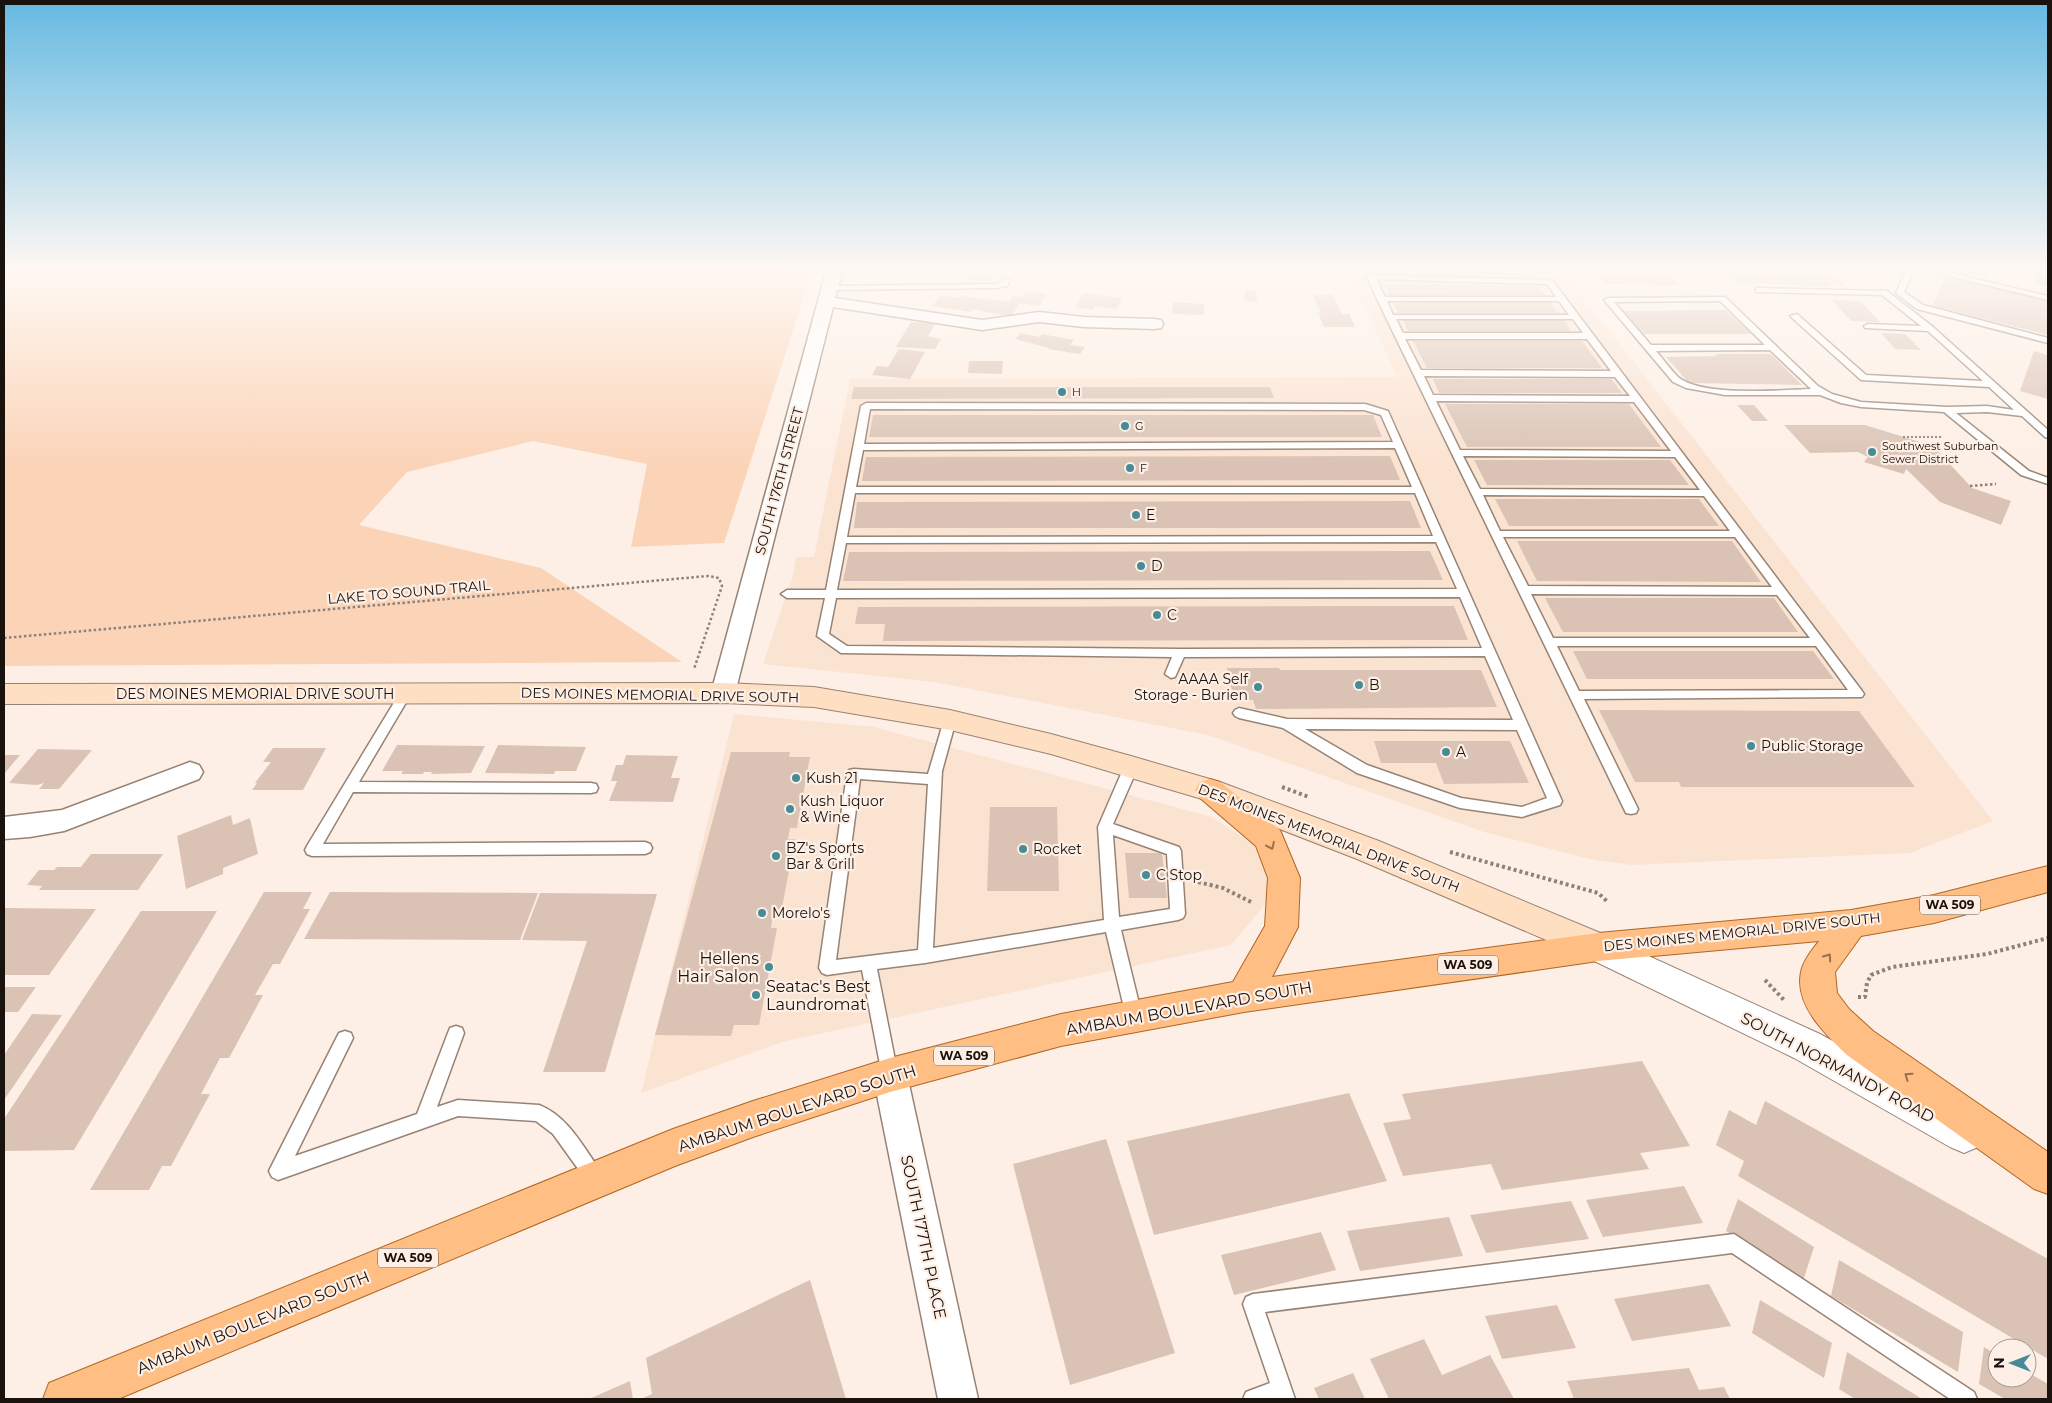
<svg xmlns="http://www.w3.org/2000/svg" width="2052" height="1403" font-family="Montserrat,sans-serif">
	<rect width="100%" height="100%" fill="#fdefe5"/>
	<path fill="#fbe3d2" d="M 1347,268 L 1560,268 L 1993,821 L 1910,853 L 1631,865 L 1590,859 L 1484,832 L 1208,735 L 934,682 L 763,664 L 782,608 L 786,593 L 792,580 L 796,557 L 814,557 L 850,379 L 1397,377 Z
		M 734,714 L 874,727 L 1212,817 L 1252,843 L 1268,867 L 1269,887 L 1263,907 L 1231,945 L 782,1042 L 641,1093 Z"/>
	<path fill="#fbd4b8" d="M 4,268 L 765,268 L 811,275 L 724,543 L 631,547 L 647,464 L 533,441 L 407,472 L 359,525 L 541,568 L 682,662 L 4,666 Z"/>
	<path fill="#dac3b4" d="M 1365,268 L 1535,269 L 1539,277 L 1366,272 Z
		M 2040,268 L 2048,268 L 2048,286 L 2034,283 Z
		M 969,269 L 992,269 L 992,280 L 968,280 Z
		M 1723,269 L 1818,272 L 1833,287 L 1733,282 Z
		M 1823,275 L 1832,275 L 1845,285 L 1835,285 Z
		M 1947,276 L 2048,300 L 2048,335 L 1932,306 Z
		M 1600,277 L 1672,277 L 1680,285 L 1606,284 Z
		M 1384,284 L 1538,286 L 1545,295 L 1390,296 Z
		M 1245,290 L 1256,291 L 1258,301 L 1245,301 L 1243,295 L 1246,295 Z
		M 1027,291 L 1047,294 L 1039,306 L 1020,303 L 1011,317 L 972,309 L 971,312 L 932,306 L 941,296 L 960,298 L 962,296 L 1009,302 L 1013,296 L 1022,298 Z
		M 1083,293 L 1122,298 L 1117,309 L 1095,306 L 1093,310 L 1076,307 Z
		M 1333,294 L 1342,314 L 1349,314 L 1355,327 L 1324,327 L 1318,313 L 1321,313 L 1313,295 Z
		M 1832,300 L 1860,301 L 1880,322 L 1851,321 Z
		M 1173,302 L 1204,304 L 1204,315 L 1172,314 Z
		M 1550,302 L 1558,313 L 1398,313 L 1393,303 Z
		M 1701,310 L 1726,310 L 1751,334 L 1644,334 L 1624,311 Z
		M 1403,320 L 1564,320 L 1571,331 L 1408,331 Z
		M 911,322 L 935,324 L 928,336 L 941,339 L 935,349 L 896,347 Z
		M 1021,333 L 1039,337 L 1042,334 L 1074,340 L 1070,345 L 1085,347 L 1080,354 L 1048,349 L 1049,348 L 1015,339 Z
		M 1881,333 L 1905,334 L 1921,350 L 1895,349 Z
		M 1413,341 L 1582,341 L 1602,368 L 1427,368 Z
		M 899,349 L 925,352 L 910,379 L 872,375 L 877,366 L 888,367 Z
		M 2034,351 L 2048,355 L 2048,399 L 2020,391 Z
		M 1716,354 L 1771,354 L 1802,385 L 1689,383 L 1666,357 L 1717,356 Z
		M 969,361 L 1003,361 L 1002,374 L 968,373 Z
		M 1433,379 L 1611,379 L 1622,393 L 1439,393 Z
		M 854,387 L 1270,387 L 1274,398 L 851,399 Z
		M 1445,404 L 1629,404 L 1661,447 L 1467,447 Z
		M 1737,405 L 1754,405 L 1768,421 L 1752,421 Z
		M 873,415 L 1373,415 L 1382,437 L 869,437 Z
		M 1784,425 L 1865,425 L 1933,446 L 1972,488 L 2011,501 L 2001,525 L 1940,502 L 1906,469 L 1904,474 L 1864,462 L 1868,457 L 1858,452 L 1810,453 Z
		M 1390,456 L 1400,480 L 862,481 L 866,457 Z
		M 1474,460 L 1670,460 L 1689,485 L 1487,485 Z
		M 1495,499 L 1699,499 L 1719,526 L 1509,526 Z
		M 1410,501 L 1421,528 L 854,528 L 857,502 Z
		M 1517,541 L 1732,541 L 1761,582 L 1537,581 Z
		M 1430,551 L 1443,580 L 843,581 L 849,552 Z
		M 1545,598 L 1774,598 L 1798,632 L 1563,632 Z
		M 1454,606 L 1468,640 L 883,641 L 885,624 L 855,624 L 858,607 Z
		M 1573,651 L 1813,651 L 1834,679 L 1587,679 Z
		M 1227,668 L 1279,668 L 1280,670 L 1481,670 L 1497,707 L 1256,709 L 1253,700 L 1234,700 Z
		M 1599,710 L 1859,711 L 1915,787 L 1681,787 L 1679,782 L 1635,782 Z
		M 1374,741 L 1510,741 L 1529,783 L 1444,784 L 1436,763 L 1381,763 Z
		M 397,745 L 485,746 L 471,773 L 431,774 L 432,772 L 424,772 L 423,774 L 401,774 L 403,771 L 382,771 Z
		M 498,745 L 586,747 L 576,771 L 555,771 L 554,774 L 485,773 Z
		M 273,748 L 326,748 L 303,790 L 252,790 L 257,783 L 255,783 L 271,762 L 263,762 Z
		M 38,749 L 92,750 L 59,789 L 39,789 L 44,783 L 37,785 L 9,783 Z
		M 731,752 L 790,752 L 789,757 L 810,757 L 797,828 L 790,828 L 788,839 L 795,839 L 781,913 L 773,913 L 771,928 L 777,928 L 759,1025 L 734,1025 L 731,1036 L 655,1035 Z
		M 4,755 L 20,755 L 4,774 Z
		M 626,755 L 678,756 L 671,778 L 680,778 L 673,802 L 609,801 L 617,781 L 611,781 L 616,765 L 623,765 Z
		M 990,807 L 1057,807 L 1059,891 L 987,891 Z
		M 231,815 L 233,825 L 250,818 L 258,854 L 223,868 L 223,874 L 186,889 L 177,836 Z
		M 1125,853 L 1162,853 L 1167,898 L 1129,898 Z
		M 91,854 L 163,854 L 138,890 L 39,890 L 42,886 L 27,885 L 39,870 L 54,870 L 57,867 L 81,867 Z
		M 264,892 L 312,892 L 303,909 L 310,909 L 280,964 L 273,964 L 255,995 L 263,995 L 229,1058 L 220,1058 L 201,1094 L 210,1094 L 171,1166 L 162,1166 L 149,1190 L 90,1190 Z
		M 330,892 L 538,893 L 520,940 L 304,939 Z
		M 540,893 L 657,894 L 605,1072 L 543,1072 L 587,941 L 522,940 Z
		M 4,908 L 96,909 L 49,975 L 4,975 Z
		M 141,911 L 217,911 L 74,1150 L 4,1151 L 4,1119 Z
		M 4,987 L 36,987 L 18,1012 L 4,1012 Z
		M 32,1014 L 62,1015 L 4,1100 L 4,1055 Z
		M 1642,1061 L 1690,1146 L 1640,1153 L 1649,1169 L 1502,1190 L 1491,1164 L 1403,1176 L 1383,1123 L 1411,1119 L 1402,1094 Z
		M 1349,1093 L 1387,1181 L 1154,1235 L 1127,1141 Z
		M 1765,1101 L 2048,1259 L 2048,1359 L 1738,1176 L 1744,1161 L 1716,1145 L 1729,1110 L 1756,1125 Z
		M 1106,1139 L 1175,1353 L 1070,1385 L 1013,1164 Z
		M 1684,1186 L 1703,1223 L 1603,1237 L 1586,1200 Z
		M 1738,1199 L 1814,1247 L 1803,1281 L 1726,1231 Z
		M 1571,1201 L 1589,1239 L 1486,1253 L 1470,1215 Z
		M 1449,1217 L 1463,1256 L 1360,1271 L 1347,1231 Z
		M 1321,1232 L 1336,1270 L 1234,1295 L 1221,1255 Z
		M 1839,1260 L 1963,1332 L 1958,1372 L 1831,1296 Z
		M 810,1280 L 846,1399 L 641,1399 L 652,1394 L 646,1358 Z
		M 1709,1284 L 1731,1326 L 1632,1341 L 1614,1299 Z
		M 1760,1300 L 1832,1343 L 1824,1378 L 1752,1333 Z
		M 1557,1305 L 1576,1348 L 1502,1359 L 1485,1316 Z
		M 1424,1339 L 1442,1375 L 1490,1355 L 1514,1399 L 1389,1399 L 1370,1359 Z
		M 1984,1347 L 1997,1355 L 1997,1378 L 2027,1378 L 2027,1372 L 2048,1384 L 2048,1399 L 2005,1399 L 1979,1384 Z
		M 1847,1352 L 1922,1399 L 1855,1399 L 1839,1389 Z
		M 1689,1368 L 1699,1390 L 1724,1387 L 1730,1399 L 1574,1399 L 1567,1381 Z
		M 1353,1373 L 1365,1399 L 1319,1399 L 1314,1388 Z
		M 630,1381 L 633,1399 L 589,1399 Z"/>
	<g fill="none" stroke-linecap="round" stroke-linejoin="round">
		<defs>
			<path id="service" d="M 1907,268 L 1915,268 L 1904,292 L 1923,305 L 2048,338 L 2048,343 L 1917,309 L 1896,293 Z
				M 1916,268 L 1930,268 L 2048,296 L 2048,300 Z
				M 1981,268 L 1989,268 L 1986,275 L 1979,273 Z
				M 1368,275 L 1552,280 L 1862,691 L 1864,694 L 1862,697 L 1584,699 L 1638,809 L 1636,813 L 1631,814 L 1626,813 L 1377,299 L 1367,277 ZM 1376,279 L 1547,284 L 1556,297 L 1385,297 ZM 1387,301 L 1559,301 L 1569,315 L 1393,315 ZM 1396,319 L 1573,319 L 1583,333 L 1403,333 ZM 1405,339 L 1587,339 L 1611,371 L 1421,370 ZM 1424,376 L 1615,377 L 1630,396 L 1433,395 ZM 1436,401 L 1634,402 L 1671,451 L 1460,450 ZM 1463,456 L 1675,457 L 1700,490 L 1480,489 ZM 1483,495 L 1704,496 L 1730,531 L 1500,531 ZM 1503,537 L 1735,537 L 1772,587 L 1528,586 ZM 1531,594 L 1777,595 L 1810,638 L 1553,638 ZM 1557,646 L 1816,646 L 1848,690 L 1579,691 Z
				M 1003,278 L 1010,280 L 1007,286 L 996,288 L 830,290 L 826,288 L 830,286 L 996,284 L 1001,282 Z
				M 1756,288 L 1887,291 L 1933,327 L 2048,430 L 2048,438 L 2045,437 L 2022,416 L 1987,412 L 1956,413 L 2029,471 L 2048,478 L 2048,484 L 2021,475 L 1944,412 L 1861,407 L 1841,403 L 1820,395 L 1725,395 L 1686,388 L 1673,382 L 1604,300 L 1608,298 L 1725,297 L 1818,386 L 1832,394 L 1861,402 L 1947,407 L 1987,406 L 2014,410 L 1989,387 L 1861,380 L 1790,316 L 1797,314 L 1866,375 L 1983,381 L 1928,331 L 1865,328 L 1864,326 L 1868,324 L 1921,326 L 1882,295 L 1759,292 L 1756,292 ZM 1720,301 L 1765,345 L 1651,345 L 1614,302 ZM 1770,350 L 1811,389 C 1781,390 1701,397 1678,377 C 1670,369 1663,359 1656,351 Z
				M 866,403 L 1365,404 L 1388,411 L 1562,801 L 1560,805 L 1522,817 L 1460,808 L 1357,773 L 1283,728 L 1239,718 L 1235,716 L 1233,713 L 1235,710 L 1239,708 L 1287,719 L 1513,720 L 1485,656 L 1184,657 L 1175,677 L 1171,678 L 1165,674 L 1172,657 L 841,653 L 817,636 L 825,598 L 787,598 L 781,594 L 787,590 L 826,590 L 861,406 ZM 870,409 L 1364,410 L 1381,415 L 1393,442 L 864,444 ZM 1395,448 L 1412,487 L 856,487 L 863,450 ZM 855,493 L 1415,493 L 1433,536 L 847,537 ZM 1436,542 L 1457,589 L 837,590 L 846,543 ZM 1460,597 L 1482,648 L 1180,649 L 847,646 L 829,634 L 836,598 ZM 1305,729 L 1517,730 L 1547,798 L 1522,807 L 1461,798 L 1367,765 Z
				M 405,690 L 411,694 L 359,782 L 591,783 L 596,784 L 598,788 L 596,792 L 591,793 L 353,792 L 323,844 L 645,842 L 650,844 L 652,848 L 650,852 L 645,854 L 312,856 L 307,854 L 305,850 L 307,846 L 401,691 Z
				M 950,715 L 954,717 L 956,720 L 942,771 L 933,948 L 1104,920 L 1098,827 L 1124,767 L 1126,763 L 1136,763 L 1138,767 L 1113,824 L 1179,847 L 1181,851 L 1185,914 L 1183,918 L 1178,920 L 1121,930 L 1142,1016 L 1140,1021 L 1134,1023 L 1128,1021 L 1126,1016 L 1106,932 L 925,963 L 877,969 L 898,1075 L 896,1081 L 890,1083 L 884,1081 L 882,1075 L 862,970 L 827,975 L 822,973 L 819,968 L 847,774 L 849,770 L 854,769 L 928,774 L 944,720 L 946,717 ZM 860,779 L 928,784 L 918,950 L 836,960 ZM 1113,835 L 1167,854 L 1170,909 L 1119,917 Z
				M 456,1026 L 462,1028 L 464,1033 L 437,1107 L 458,1100 L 539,1105 C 568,1116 584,1148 601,1172 L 604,1178 L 601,1184 L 595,1187 L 589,1184 L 553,1134 L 536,1121 L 458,1116 L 278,1180 L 272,1177 L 269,1171 L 272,1165 L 339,1033 L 345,1031 L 351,1033 L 353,1038 L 295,1156 L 417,1114 L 448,1033 L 450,1028 Z
				M 1734,1234 L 1974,1392 L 1977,1399 L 1950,1399 L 1732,1253 L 1265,1312 L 1295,1399 L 1243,1399 L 1246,1392 L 1270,1383 L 1243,1304 L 1246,1297 L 1253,1294 Z"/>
			<path id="minor" d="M 827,268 L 843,268 L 835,298 L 982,320 L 1039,312 L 1084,317 L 1155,319 L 1161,320 L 1163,324 L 1161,328 L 1155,329 L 1084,327 L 1039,322 L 982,330 L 833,307 L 735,693 L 732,699 L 723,702 L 714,699 L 711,693 Z
				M 190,762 L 199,765 L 203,772 L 199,779 L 64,831 L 30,837 L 4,839 L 4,817 L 62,810 Z
				M 890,1059 L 902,1064 L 907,1075 L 978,1399 L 938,1399 L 873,1075 L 878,1064 Z"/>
			<path id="tertiary" d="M 1598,933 L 1820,1034 L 1978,1121 L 1983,1134 L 1978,1147 L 1964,1153 L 1950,1147 L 1794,1058 L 1586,957 L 1581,947 L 1586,937 Z"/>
			<path id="secondary" d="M 723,683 L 814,687 L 950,710 L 1051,734 L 1131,756 L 1220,782 L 1379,841 L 1610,937 L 1615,947 L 1610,957 L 1598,961 L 1586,957 L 1357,859 L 1202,799 L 1131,778 L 1051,754 L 950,730 L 814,707 L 723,703 L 4,704 L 4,684 Z"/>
			<path id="primary" d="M 1210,779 L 1220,782 L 1280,830 L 1300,878 L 1298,927 L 1272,977 L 1598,933 L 1851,910 L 1934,895 L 2048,866 L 2048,892 L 1934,923 L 1861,936 L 1835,972 L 1837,993 L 1849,1009 L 1873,1031 L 2048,1152 L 2048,1194 L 2034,1189 L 1847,1055 C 1826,1035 1794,1005 1801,972 C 1803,961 1812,950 1819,941 L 1598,961 L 1244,1012 L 1061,1046 L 890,1092 L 753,1137 L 675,1166 L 118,1399 L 43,1399 L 49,1383 L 673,1129 L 753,1101 L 890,1058 L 1061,1014 L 1233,982 L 1265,926 L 1268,878 L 1256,846 L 1200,798 L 1195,790 L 1200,782 Z"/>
		</defs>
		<use href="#service" stroke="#978374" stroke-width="3"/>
		<use href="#minor" stroke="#978374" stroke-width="3"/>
		<use href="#tertiary" stroke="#978374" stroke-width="2"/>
		<use href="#secondary" stroke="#978374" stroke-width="2"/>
		<use href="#primary" stroke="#af6624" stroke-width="2"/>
		<path stroke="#8c8179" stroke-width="2" stroke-dasharray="2 2" stroke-linecap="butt" d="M 1903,437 L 1943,437"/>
		<path stroke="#8c8179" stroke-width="2.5" stroke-dasharray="2.5 2.5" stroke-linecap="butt" d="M 1970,486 L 1996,484
			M 4,638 L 708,576 L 719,578 L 722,586 L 694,669"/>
		<path stroke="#8c8179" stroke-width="4" stroke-dasharray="3 3" stroke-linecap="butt" d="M 1282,787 L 1309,797
			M 1450,852 L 1598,893 L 1608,902
			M 1198,882 L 1223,888 L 1253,903
			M 1765,980 L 1784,1000
			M 1858,997 L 1865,997 L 1867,983 L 1871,975 L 1892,967 L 1987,954 L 2048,938"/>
		<use href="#service" fill="#fff" fill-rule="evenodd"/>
		<use href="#minor" fill="#fff" fill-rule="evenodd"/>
		<use href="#tertiary" fill="#fff" fill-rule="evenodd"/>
		<use href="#secondary" fill="#ffdfc1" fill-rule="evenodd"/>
		<use href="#primary" fill="#ffbe83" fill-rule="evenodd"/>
	</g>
	<defs><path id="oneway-chevron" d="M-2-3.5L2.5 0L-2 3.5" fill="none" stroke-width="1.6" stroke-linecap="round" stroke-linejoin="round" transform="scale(1.25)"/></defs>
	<g stroke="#98714e">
		<use href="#oneway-chevron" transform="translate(1271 846) rotate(65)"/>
		<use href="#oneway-chevron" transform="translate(1828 957) rotate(-55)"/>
		<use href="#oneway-chevron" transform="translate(1908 1076) rotate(-145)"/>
	</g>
	<linearGradient id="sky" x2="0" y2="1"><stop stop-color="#65b9e2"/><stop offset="0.58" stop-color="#fef8f3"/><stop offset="1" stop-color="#fef8f3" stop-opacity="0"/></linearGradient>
	<rect width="2052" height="464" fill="url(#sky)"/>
	<g fill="#478b99" stroke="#fdefe5" stroke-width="2">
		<circle cx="1062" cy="392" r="5"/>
		<circle cx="1125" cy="426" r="5"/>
		<circle cx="1872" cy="452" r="5"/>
		<circle cx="1130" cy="468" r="5"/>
		<circle cx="1136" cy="515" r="5"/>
		<circle cx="1141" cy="566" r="5"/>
		<circle cx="1157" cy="615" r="5"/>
		<circle cx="1359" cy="685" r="5"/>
		<circle cx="1258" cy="687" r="5"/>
		<circle cx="1751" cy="746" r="5"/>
		<circle cx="1446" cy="752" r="5"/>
		<circle cx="796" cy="778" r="5"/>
		<circle cx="790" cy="809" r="5"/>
		<circle cx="1023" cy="849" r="5"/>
		<circle cx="776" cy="856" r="5"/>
		<circle cx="1146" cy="875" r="5"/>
		<circle cx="762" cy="913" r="5"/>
		<circle cx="769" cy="967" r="5"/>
		<circle cx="756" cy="995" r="5"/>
	</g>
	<g text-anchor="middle" stroke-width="4.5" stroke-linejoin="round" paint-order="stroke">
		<g font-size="11" fill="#1a120d" stroke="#fdefe5" text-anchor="start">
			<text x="1072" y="396">H</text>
			<text x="1135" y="430">G</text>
			<text x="1882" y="450">Southwest Suburban<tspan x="1882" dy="13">Sewer District</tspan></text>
			<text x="1140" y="472">F</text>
		</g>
		<g fill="#fdefe5" stroke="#5e544e" stroke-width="1">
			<rect x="1920" y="895.5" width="60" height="19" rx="4"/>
			<rect x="1438" y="955.5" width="60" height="19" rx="4"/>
			<rect x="934" y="1046.5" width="60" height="19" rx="4"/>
			<rect x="378" y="1248.5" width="60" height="19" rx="4"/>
		</g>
		<g font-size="12" font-weight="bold" fill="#1a120d">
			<text x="1950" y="909">WA 509</text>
			<text x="1468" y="969">WA 509</text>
			<text x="964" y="1060">WA 509</text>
			<text x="408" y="1262">WA 509</text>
		</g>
		<g font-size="14" fill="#1a120d" stroke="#fdefe5">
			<text transform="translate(779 481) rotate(-75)" y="5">SOUTH 176TH STREET</text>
			<text transform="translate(409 592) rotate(-5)" y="5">LAKE TO SOUND TRAIL</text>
			<text x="255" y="699">DES MOINES MEMORIAL DRIVE SOUTH</text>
			<text transform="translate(660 695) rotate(1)" y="5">DES MOINES MEMORIAL DRIVE SOUTH</text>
			<text transform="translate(1329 838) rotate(21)" y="5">DES MOINES MEMORIAL DRIVE SOUTH</text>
			<text transform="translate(1742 932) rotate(-6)" y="5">DES MOINES MEMORIAL DRIVE SOUTH</text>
		</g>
		<g font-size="14" fill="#1a120d" stroke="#fdefe5" text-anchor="start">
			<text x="1146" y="520">E</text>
			<text x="1151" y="571">D</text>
			<text x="1167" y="620">C</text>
			<text x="1248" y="684" text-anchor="end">AAAA Self<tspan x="1248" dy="16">Storage - Burien</tspan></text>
			<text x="1369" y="690">B</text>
			<text x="1761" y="751">Public Storage</text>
			<text x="1456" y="757">A</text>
			<text x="806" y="783">Kush 21</text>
			<text x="800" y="806">Kush Liquor<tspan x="800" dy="16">&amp; Wine</tspan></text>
			<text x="786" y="853">BZ's Sports<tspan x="786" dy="16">Bar &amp; Grill</tspan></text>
			<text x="1033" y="854">Rocket</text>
			<text x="1156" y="880">C Stop</text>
			<text x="772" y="918">Morelo's</text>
		</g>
		<g font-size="16" fill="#1a120d" stroke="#fdefe5" text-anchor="end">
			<text x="759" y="964">Hellens<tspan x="759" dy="18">Hair Salon</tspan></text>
			<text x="766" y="992" text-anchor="start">Seatac's Best<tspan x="766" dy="18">Laundromat</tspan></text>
		</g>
		<g font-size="16" fill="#1a120d" stroke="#fdefe5">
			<text transform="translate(1189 1008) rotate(-10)" y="6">AMBAUM BOULEVARD SOUTH</text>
			<text transform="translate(1838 1067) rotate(28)" y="6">SOUTH NORMANDY ROAD</text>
			<text transform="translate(797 1108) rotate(-18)" y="6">AMBAUM BOULEVARD SOUTH</text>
			<text transform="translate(924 1237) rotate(78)" y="6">SOUTH 177TH PLACE</text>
			<text transform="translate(253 1322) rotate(-22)" y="6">AMBAUM BOULEVARD SOUTH</text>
		</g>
	</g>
	<rect width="2052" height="1403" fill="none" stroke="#1a120d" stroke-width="10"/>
	<g transform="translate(2012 1363) rotate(270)"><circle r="24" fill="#fdefe5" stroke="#a2978f"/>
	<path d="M0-4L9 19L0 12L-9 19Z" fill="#478b99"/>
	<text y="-8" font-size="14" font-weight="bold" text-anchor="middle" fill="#1a120d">N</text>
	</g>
</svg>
